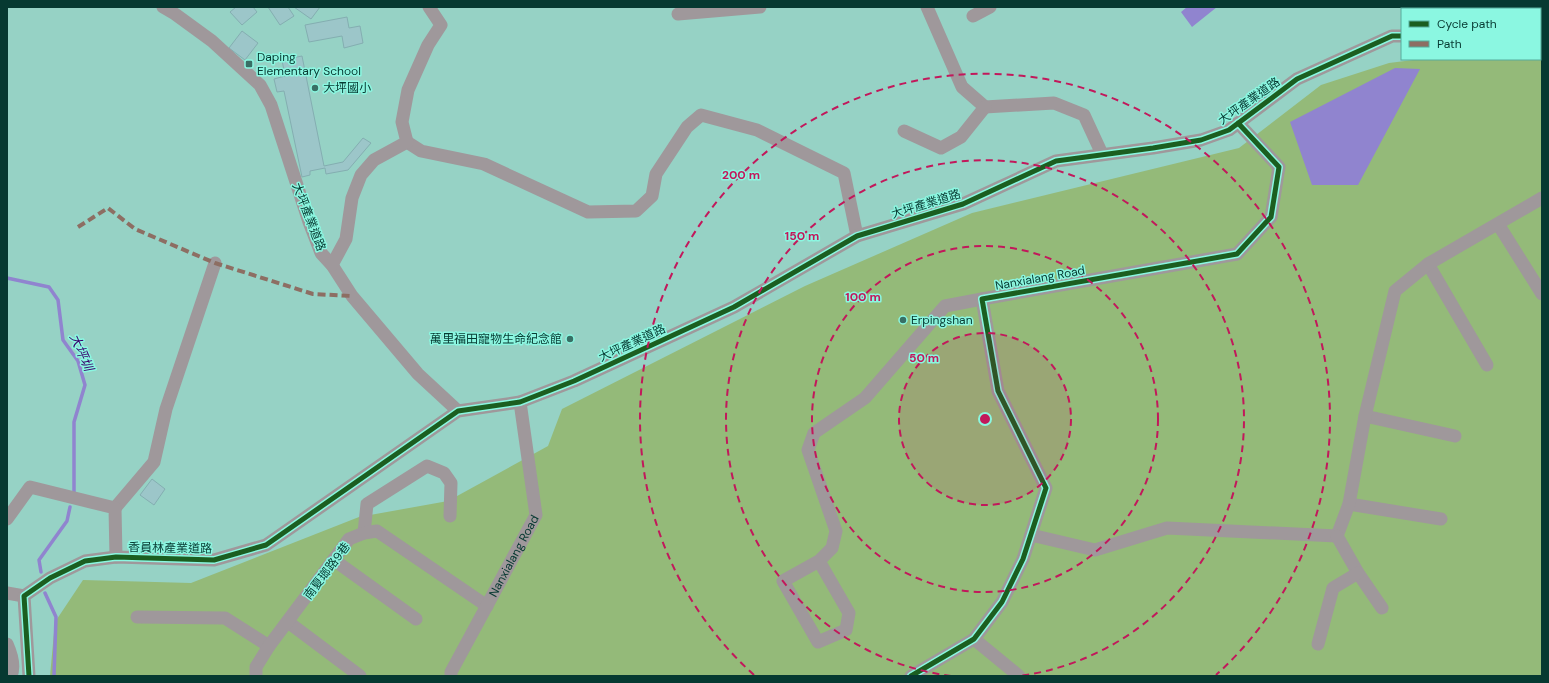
<svg xmlns="http://www.w3.org/2000/svg" width="1549" height="683" font-family="'DM Sans','Noto Sans TC',sans-serif">
	<rect width="100%" height="100%" fill="#96d2c5"/>
	<path fill="#94ba79" d="M 1540,18 L 1542,18 L 1542,676 L 50,676 L 55,622 L 83,580 L 191,583 L 359,517 L 448,501 L 548,446 L 562,409 L 805,286 L 972,213 L 1239,148 L 1321,85 L 1389,63 L 1421,59 L 1540,59 Z"/>
	<path fill="#9084cf" d="M 1187,7 L 1217,7 L 1192,27 L 1181,12 Z
		M 1395,68 L 1420,69 L 1358,185 L 1312,185 L 1290,122 Z"/>
	<g fill="none" stroke-linecap="round" stroke-linejoin="round">
		<path stroke="#9084cf" stroke-width="3.5" d="M 7,278 L 49,287 L 58,300 L 63,340 L 78,361 L 85,385 L 74,422 L 74,493
			M 41,572 L 39,560 L 67,521 L 70,507
			M 45,593 L 56,617 L 54,676"/>
	</g>
	<path fill="#9cc6c9" stroke="#84aeb1" d="M 236,7 L 253,7 L 257,12 L 242,25 L 230,12 Z
		M 268,7 L 288,7 L 294,16 L 280,25 Z
		M 294,7 L 320,7 L 311,19 Z
		M 347,17 L 349,28 L 360,26 L 363,43 L 344,48 L 342,36 L 309,42 L 305,25 Z
		M 242,31 L 258,43 L 245,60 L 229,48 Z
		M 302,56 L 324,166 L 343,162 L 363,138 L 371,143 L 348,170 L 326,174 L 325,168 L 310,171 L 310,175 L 302,177 L 284,91 L 277,92 L 274,79 L 285,76 L 282,60 Z
		M 152,479 L 165,489 L 154,505 L 140,495 Z"/>
	<g fill="none" stroke-linecap="round" stroke-linejoin="round">
		<g stroke="#9f989b" stroke-width="13">
			<path d="M 163,7 L 175,14 L 212,41 L 260,85 L 271,105 L 309,222 L 321,253 L 332,265 L 352,296 L 418,374 L 458,411"/>
			<path d="M 927,7 L 962,87 L 985,107 L 1054,103 L 1084,115 L 1102,154"/>
			<path d="M 1522,9 L 1525,7"/>
			<path d="M 678,14 L 760,7"/>
			<path d="M 973,16 L 990,7"/>
			<path d="M 904,131 L 941,148 L 961,137 L 985,107"/>
			<path d="M 407,142 L 421,151 L 484,164 L 588,212 L 636,211 L 652,196 L 656,174 L 687,127 L 701,115 L 757,130 L 844,173 L 857,236"/>
			<path d="M 1498,224 L 1542,294"/>
			<path d="M 1428,264 L 1487,365"/>
			<path d="M 332,265 L 346,239 L 352,198 L 361,175 L 374,160 L 407,142 L 402,122 L 408,90 L 428,45 L 441,25 L 429,7"/>
			<path d="M 1365,416 L 1455,436"/>
			<path d="M 1349,504 L 1441,519"/>
			<path d="M 115,508 L 154,462 L 166,409 L 215,263"/>
			<path d="M 7,519 L 30,487 L 115,508 L 116,557"/>
			<path d="M 364,533 L 367,504 L 427,466 L 444,473 L 451,483 L 450,516"/>
			<path d="M 1031,535 L 1095,550 L 1167,528 L 1337,536 L 1349,504 L 1365,416 L 1395,291 L 1428,264 L 1542,198"/>
			<path d="M 1337,536 L 1358,573 L 1382,608"/>
			<path d="M 334,560 L 416,619"/>
			<path d="M 819,561 L 783,581 L 818,642 L 846,630 L 849,613 L 819,561 L 832,548 L 836,531 L 808,450 L 814,433 L 865,398 L 945,306 L 982,299"/>
			<path d="M 7,593 L 24,596"/>
			<path d="M 137,617 L 225,618 L 269,646"/>
			<path d="M 288,622 L 360,676"/>
			<path d="M 974,639 L 1019,676"/>
			<path d="M 7,644 C 11,653 15,667 11,676"/>
			<path d="M 1318,644 L 1333,588 L 1358,573"/>
			<path d="M 29,676 L 24,596 L 50,578 L 85,561 L 116,557 L 214,560 L 266,545 L 458,411 L 520,402 L 574,381 L 734,307 L 857,236 L 963,204 L 1056,161 L 1153,148 L 1201,140 L 1229,130 L 1297,79 L 1392,36 L 1402,36"/>
			<path d="M 256,676 L 256,667 L 269,646 L 349,539 L 364,533 L 377,531 L 487,606"/>
			<path id="s1" d="M 451,676 L 451,672 L 536,515 L 520,402"/>
			<path d="M 911,676 L 974,639 L 1002,602 L 1023,559 L 1046,488 L 998,391 L 982,299 L 1237,254 L 1271,217 L 1279,167 L 1238,123"/>
		</g>
		<path stroke="#8d6e63" stroke-width="4" stroke-dasharray="8 4" stroke-linecap="butt" d="M 78,227 L 108,208 L 135,229 L 215,263 L 313,294 L 352,296"/>
		<defs>
			<path id="cycleway" d="M 29,676 L 24,596 L 50,578 L 85,561 L 116,557 L 214,560 L 266,545 L 458,411 L 520,402 L 574,381 L 734,307 L 857,236 L 963,204 L 1056,161 L 1153,148 L 1201,140 L 1229,130 L 1297,79 L 1392,36 L 1402,36
				M 911,676 L 974,639 L 1002,602 L 1023,559 L 1046,488 L 998,391 L 982,299 L 1237,254 L 1271,217 L 1279,167 L 1238,123"/>
		</defs>
		<use href="#cycleway" stroke="#8bf7e1" stroke-width="8"/>
		<use href="#cycleway" stroke="#1b5e20" stroke-width="5"/>
	</g>
	<circle cx="985" cy="419" r="86" fill="#c2185b" fill-opacity=".12"/>
	<g fill="none" stroke="#c2185b" stroke-width="2" stroke-dasharray="7 5">
		<circle cx="985" cy="419" r="86"/>
		<circle cx="985" cy="419" r="173"/>
		<path d="M951 676A259 259 0 1 1 1019 676"/>
		<path d="M754 675A345 345 0 1 1 1216 675"/>
	</g>
	<g fill="#386f65" stroke="#8bf7e1" stroke-width="1.5">
		<rect x="245" y="60" width="8" height="8" rx="2"/>
		<circle cx="315" cy="88" r="4"/>
		<circle cx="903" cy="320" r="4"/>
		<circle cx="570" cy="339" r="4"/>
	</g>
	<g text-anchor="middle" stroke-width="3" stroke-linejoin="round" paint-order="stroke">
		<g font-size="12" fill="#063931" stroke="#8bf7e1" text-anchor="start">
			<text x="257" y="61">Daping<tspan x="257" dy="14">Elementary School</tspan></text>
			<text x="323" y="92">大坪國小</text>
			<text x="911" y="324">Erpingshan</text>
			<text x="562" y="343" text-anchor="end">萬里福田寵物生命紀念館</text>
		</g>
		<g font-size="12" fill="#063931" stroke="#8bf7e1">
			<text transform="translate(1249 101) rotate(-35)" y="4">大坪產業道路</text>
			<text transform="translate(926 204) rotate(-17)" y="4">大坪產業道路</text>
			<text transform="translate(309 217) rotate(69)" y="4">大坪產業道路</text>
			<text transform="translate(1040 278) rotate(-10)" y="4">Nanxialang Road</text>
			<text transform="translate(632 343) rotate(-25)" y="4">大坪產業道路</text>
			<text transform="translate(170 548) rotate(1)" y="4">香員林產業道路</text>
			<text dy="4" stroke="none"><textPath href="#s1" startOffset="136">Nanxialang Road</textPath></text>
			<text transform="translate(327 571) rotate(-53)" y="4">南夏瑯路9巷</text>
		</g>
		<g font-size="13" font-style="italic" fill="#39006c" stroke="#8bf7e1">
			<text transform="translate(82 352) rotate(66)" y="5">大坪圳</text>
		</g>
	</g>
	<circle cx="985" cy="419" r="6" fill="#c2185b" stroke="#8bf7e1" stroke-width="2"/>
	<g font-size="12" text-anchor="middle" font-weight="bold" fill="#c2185b" stroke="#8bf7e1" stroke-width="3" stroke-linejoin="round" paint-order="stroke">
		<text x="741" y="179">200 m</text>
		<text x="802" y="240">150 m</text>
		<text x="863" y="301">100 m</text>
		<text x="924" y="362">50 m</text>
	</g>
	<rect width="1549" height="683" fill="none" stroke="#063931" stroke-width="16"/>
	<rect x="1401" y="8" width="140" height="52" fill="#8bf7e1" stroke="#56ab9b"/>
	<rect x="1409" y="21" width="20" height="6" fill="#1b5e20" stroke="#56ab9b"/>
	<text x="1437" y="28" font-size="12" fill="#063931">Cycle path</text>
	<rect x="1409" y="41" width="20" height="6" fill="#8d6e63" stroke="#56ab9b"/>
	<text x="1437" y="48" font-size="12" fill="#063931">Path</text>
</svg>
